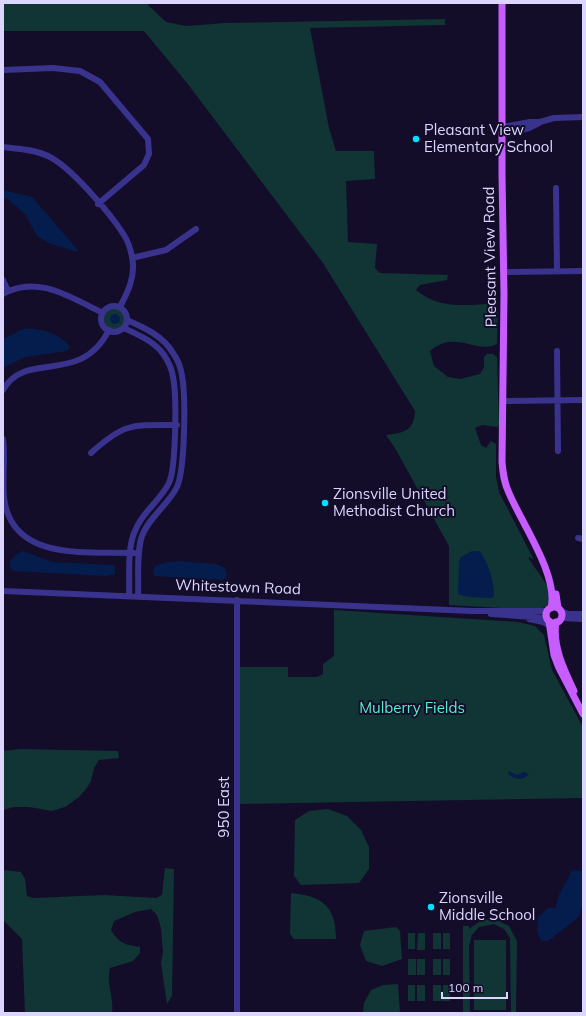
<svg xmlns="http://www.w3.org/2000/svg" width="586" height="1016" font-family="Mulish,sans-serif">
	<rect width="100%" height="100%" fill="#130d2a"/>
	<path fill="#103534" d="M 3,3 L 146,3 L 166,22 L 186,26 L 225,23 L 445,19 L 445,25 L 310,28 L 329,128 L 336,151 L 374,151 L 375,179 L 346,181 L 348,242 L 377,244 L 375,268 L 380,273 L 448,275 L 447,280 L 420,285 L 416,290 C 439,309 462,305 490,304 L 496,306 L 498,310 L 497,344 C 476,355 456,329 430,351 L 434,366 L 448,377 L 460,379 L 480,374 L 484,367 L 484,357 L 487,354 L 493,354 L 497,357 L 499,425 L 497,427 L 482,425 L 475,428 L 481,445 L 486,448 L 491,441 L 496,444 L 496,477 L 499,492 L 534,560 L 529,557 L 529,559 L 549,588 L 549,605 L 538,610 L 449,605 L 449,546 L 395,448 L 386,435 C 404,433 414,431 415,411 L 323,263 L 187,83 L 144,31 L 3,31 Z
		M104 319a11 11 0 1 1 22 0a11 11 0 1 1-22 0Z
		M 334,610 L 518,622 L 535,626 L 544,635 L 552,670 L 583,727 L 583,798 L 240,804 L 239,667 L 288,667 L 288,677 L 317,677 L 323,674 L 323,664 L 334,656 Z
		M 20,749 L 118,751 L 119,758 L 99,760 L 94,768 L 91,781 L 86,789 L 79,797 L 65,807 L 52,811 L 29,807 L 14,807 L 3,810 L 3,751 Z
		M 328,809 L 347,816 L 361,830 L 369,847 L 369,869 L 359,883 L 301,885 L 294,876 L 295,820 L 309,811 Z
		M 165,868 L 174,869 L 172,996 L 167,1004 L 161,963 L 163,952 L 161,928 L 157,915 L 151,909 L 135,912 L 114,921 L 111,930 C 119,943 125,945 140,947 L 140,953 L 133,961 L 110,968 C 106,983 114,997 112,1013 L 25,1013 L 22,939 L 3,920 L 3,870 L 21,872 L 25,879 L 27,896 L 34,898 L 104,895 L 156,898 L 162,895 Z
		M 291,893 C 322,896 336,906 336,939 L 294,939 L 290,934 Z
		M 494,919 L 509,926 L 517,941 L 516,1013 L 511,1013 L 510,938 L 504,929 L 494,924 L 479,927 L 472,935 L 469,946 L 470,1013 L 463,1013 L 463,926 L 469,926 L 469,929 L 482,920 Z
		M 396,927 L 400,931 L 402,959 L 382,966 L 366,961 L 360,945 L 364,931 Z
		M 408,933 L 415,933 L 415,949 L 408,949 Z
		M 418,933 L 425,933 L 425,950 L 417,950 Z
		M 433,933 L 441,933 L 441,949 L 433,949 Z
		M 443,933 L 450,933 L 450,949 L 443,949 Z
		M 474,940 L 506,940 L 506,1010 L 474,1010 Z
		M 408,959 L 416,959 L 416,975 L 408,975 Z
		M 417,959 L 425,959 L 425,975 L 417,975 Z
		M 433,959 L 441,959 L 441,975 L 433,975 Z
		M 443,959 L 450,959 L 450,975 L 443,975 Z
		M 398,984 L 400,1013 L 363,1013 L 364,1003 L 371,990 L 383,985 Z
		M 408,985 L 415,985 L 415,1001 L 408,1001 Z
		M 417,985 L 425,985 L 425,1001 L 417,1001 Z
		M 433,985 L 441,985 L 441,1001 L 433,1001 Z
		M 443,985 L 450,985 L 450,1001 L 442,1001 Z"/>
	<path fill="#051d4c" d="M 3,190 L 32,197 L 78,250 L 77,252 L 49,243 L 37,236 L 25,214 L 9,200 L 3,198 Z
		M110 319a5 5 0 1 1 10 0a5 5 0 1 1-10 0Z
		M 23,329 C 39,327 62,334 70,347 L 67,351 L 25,357 L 3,368 L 3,339 Z
		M 23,551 L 52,562 L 113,565 L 115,567 L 115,574 L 105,576 L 14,571 L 10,568 L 10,561 L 17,554 Z
		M 472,551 L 480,551 C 489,565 494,580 494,596 L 491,598 L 468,597 L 458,594 L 459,561 L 461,557 Z
		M 180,561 L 216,564 L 225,568 L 227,576 L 223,580 L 154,576 L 153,571 L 155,566 L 167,562 Z
		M 509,771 L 517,775 L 524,772 L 529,774 C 524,781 514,780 508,774 Z
		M 572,870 L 583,871 L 583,904 L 579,917 L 548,941 L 541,941 L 537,932 L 538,917 L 548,908 L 555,908 L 559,895 Z"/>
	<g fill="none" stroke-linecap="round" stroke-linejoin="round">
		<path stroke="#39338e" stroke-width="6" d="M 3,70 L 53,68 L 80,71 L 100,82 L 148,139 L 149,154 L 144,165 L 98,204
			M 502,127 L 530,122 L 540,122 L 554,118 L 583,117
			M 502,135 L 529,128 L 539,123
			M 3,147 C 18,149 34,149 48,156 C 70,166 110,213 124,235 C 129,243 132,254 133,264 C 134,280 127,293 120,307
			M 556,188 L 557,271
			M 132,258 L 166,250 L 196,229
			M 504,272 L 583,271
			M 3,280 L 8,291
			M 3,294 C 38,274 71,298 103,313
			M101 319a13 13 0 1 1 26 0a13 13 0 1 1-26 0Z
			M 127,320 C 145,328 163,336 173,353 C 178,360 181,368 182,376 C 186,397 185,469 177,487 C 168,505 149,517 142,536 C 136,554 139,578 138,597
			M 124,328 C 138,335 154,341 164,355 C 168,361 172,369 173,377 C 177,395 176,468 169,483 C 160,501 141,513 134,533 C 127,552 130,576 129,596
			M 557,351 L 558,451
			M 3,390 C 26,349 80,387 109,330
			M 504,401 L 583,400
			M 3,439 C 6,461 1,483 5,504 C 17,562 90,551 134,553
			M 91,453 C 125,422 133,425 177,425
			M 578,538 L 583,539
			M 3,591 L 472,611 L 547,611
			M 561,611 L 568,614 L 583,614
			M 491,614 L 547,618
			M 561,618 L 583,619
			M 529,619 L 543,622 L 550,626
			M 237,1013 L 237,600"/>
		<path stroke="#c75dff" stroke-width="7" d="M 502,3 L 502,175 L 504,294 L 502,462 C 503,473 504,483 509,493 C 521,522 559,576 551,608
			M 556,594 L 558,608
			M546 615a8 8 0 1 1 16 0a8 8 0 1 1-16 0Z
			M 549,621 L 554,655 L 559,668 L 583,714
			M 556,622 C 552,645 564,670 574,691"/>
	</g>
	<g fill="#02dfff" stroke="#130d2a" stroke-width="1.5">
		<circle cx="416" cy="139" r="4"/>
		<circle cx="325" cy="503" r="4"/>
		<circle cx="431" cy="907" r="4"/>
	</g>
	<g text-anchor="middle" stroke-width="4" stroke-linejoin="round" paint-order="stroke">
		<g font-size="15" fill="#dcd6ff" stroke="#130d2a" text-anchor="start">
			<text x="424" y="135">Pleasant View<tspan x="424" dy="17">Elementary School</tspan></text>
			<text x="333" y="499">Zionsville United<tspan x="333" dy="17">Methodist Church</tspan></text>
			<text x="439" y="903">Zionsville<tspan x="439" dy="17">Middle School</tspan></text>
		</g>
		<g font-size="15" fill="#dcd6ff" stroke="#130d2a">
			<text transform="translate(490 257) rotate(-91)" y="5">Pleasant View Road</text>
			<text transform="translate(238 587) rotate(2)" y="5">Whitestown Road</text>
			<text transform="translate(224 807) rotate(-90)" y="5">950 East</text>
		</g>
		<g font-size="15" fill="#55edcb" stroke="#130d2a">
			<text x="412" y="713">Mulberry Fields</text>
		</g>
	</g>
	<rect width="586" height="1016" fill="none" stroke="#dcd6ff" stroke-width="8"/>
	<path d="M442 992v6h65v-6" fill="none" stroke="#dcd6ff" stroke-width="2"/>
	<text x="448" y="992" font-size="12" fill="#dcd6ff" stroke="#130d2a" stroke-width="3" paint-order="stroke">100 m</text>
</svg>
